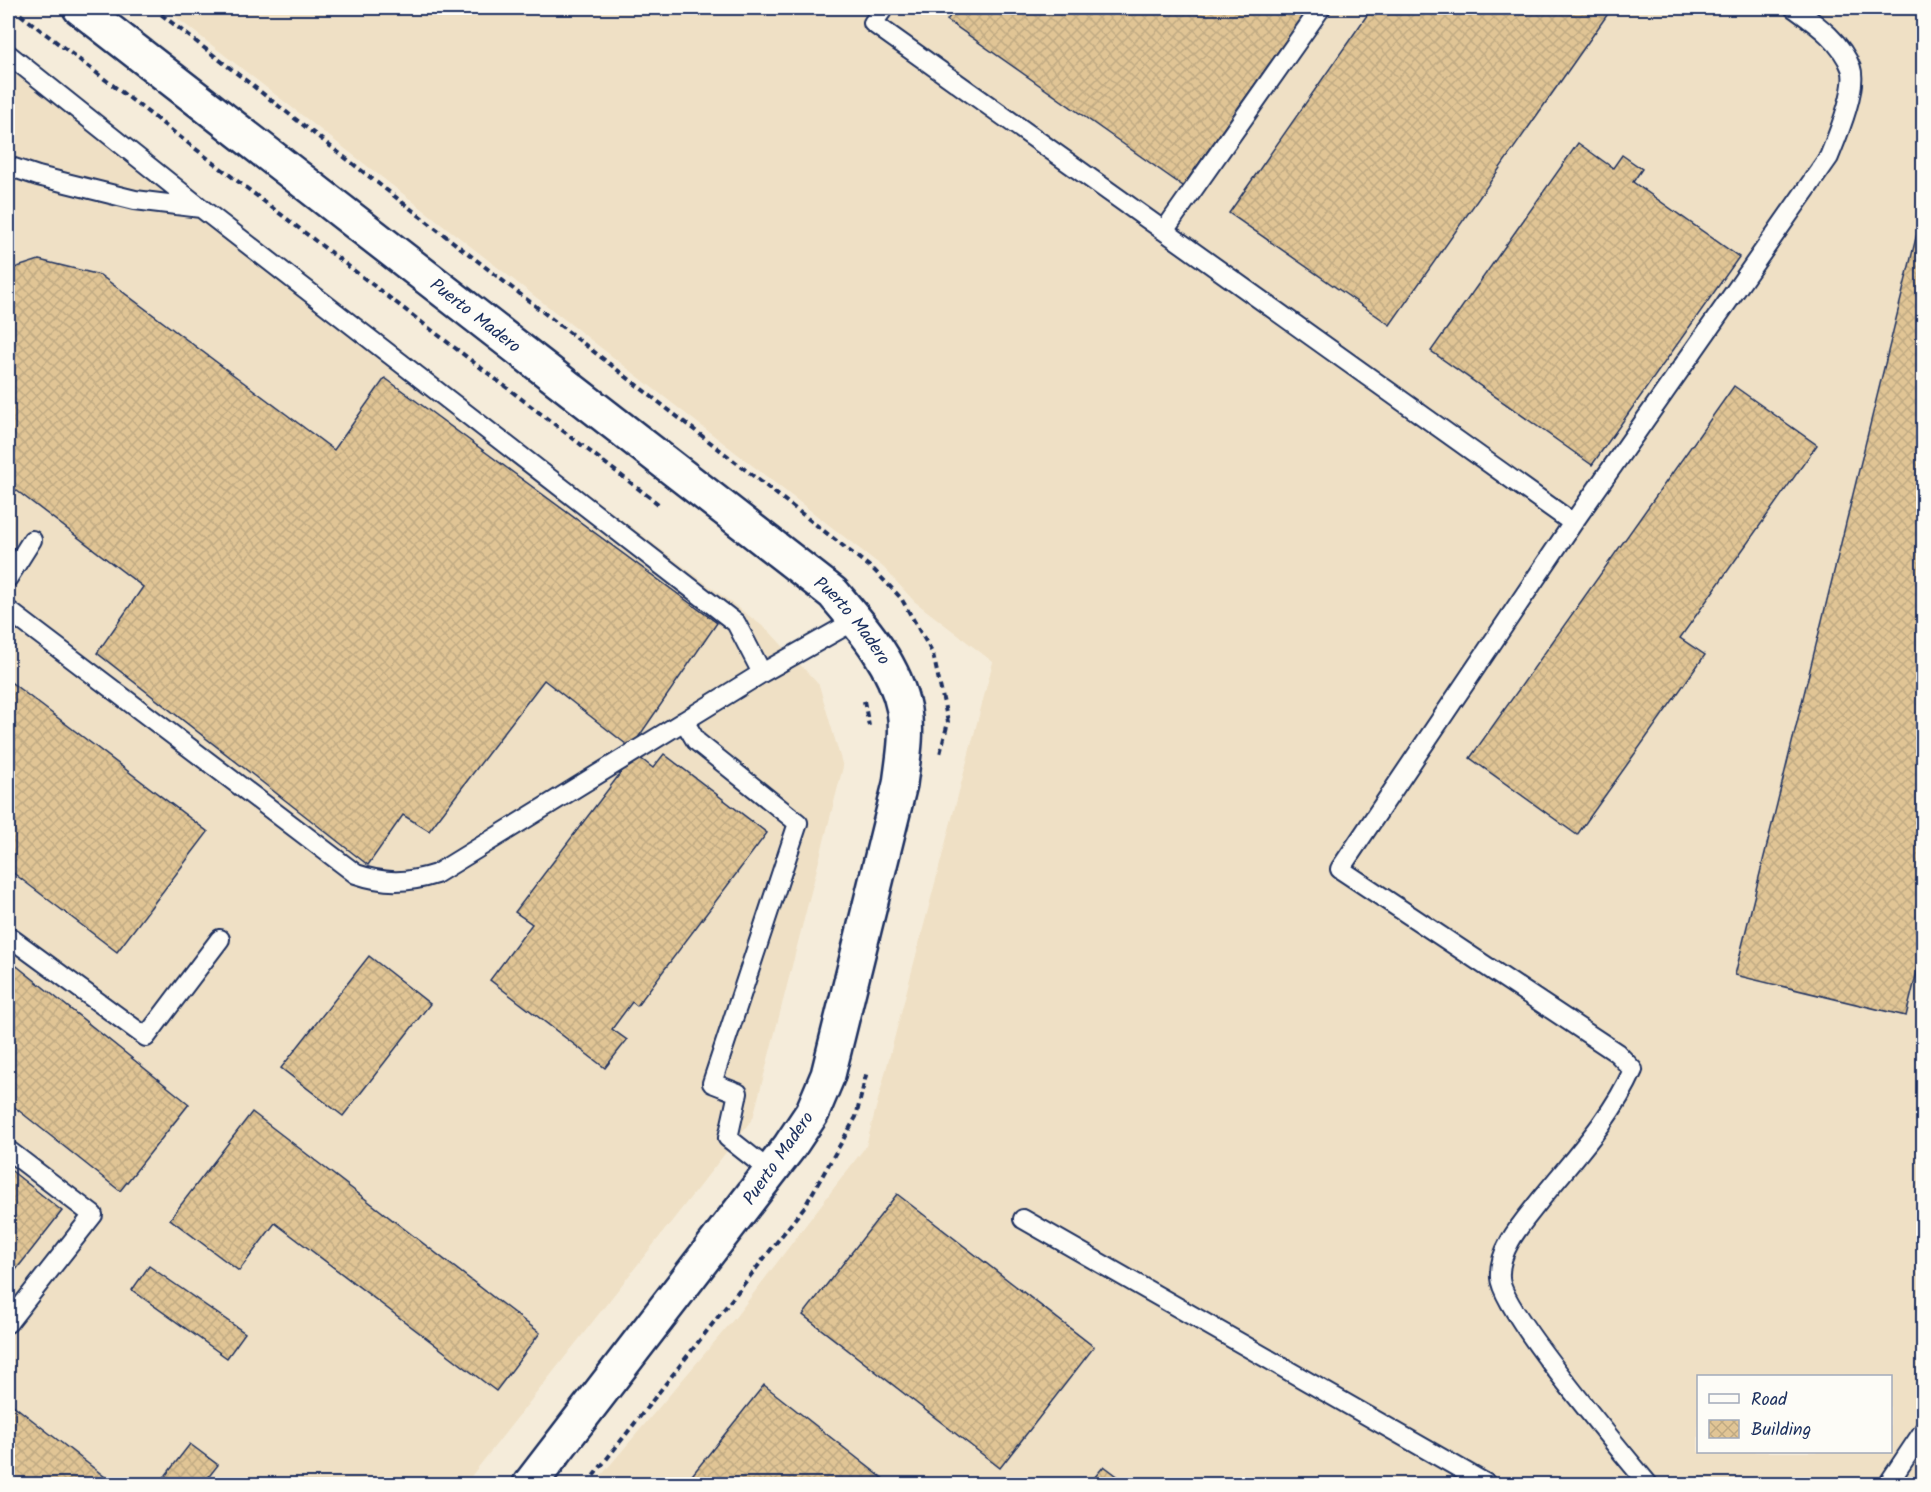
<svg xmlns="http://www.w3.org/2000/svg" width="1931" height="1492" font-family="Kalam,sans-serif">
	<defs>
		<pattern id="building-cross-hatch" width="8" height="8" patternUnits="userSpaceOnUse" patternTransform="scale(1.5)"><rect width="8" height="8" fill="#e1c595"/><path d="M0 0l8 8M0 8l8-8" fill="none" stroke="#c0aa83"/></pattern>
	</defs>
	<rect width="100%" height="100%" fill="#f5ecda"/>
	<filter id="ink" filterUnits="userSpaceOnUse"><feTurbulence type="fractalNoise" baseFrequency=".0167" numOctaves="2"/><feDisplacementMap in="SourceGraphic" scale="12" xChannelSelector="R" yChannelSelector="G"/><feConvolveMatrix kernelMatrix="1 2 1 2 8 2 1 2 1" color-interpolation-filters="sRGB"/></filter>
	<g filter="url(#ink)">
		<path fill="#efe0c5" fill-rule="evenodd" d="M 164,8 L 1923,8 L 1923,1484 L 594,1484 L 734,1319 L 866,1146 L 993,662 L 914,601 L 883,567 ZM 1698,1376 L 1890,1376 L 1890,1452 L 1698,1452 Z
			M 8,55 L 769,631 L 819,685 L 843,767 L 753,1118 L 465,1484 L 8,1484 Z"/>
		<path fill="url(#building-cross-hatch)" stroke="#1b2f5e" stroke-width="1.5" d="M 956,8 L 1309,8 L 1183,186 L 947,20 Z
			M 1372,8 L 1612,8 L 1390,325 L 1229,213 Z
			M 1578,143 L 1613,168 L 1622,155 L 1642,169 L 1633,182 L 1739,257 L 1592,465 L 1431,351 Z
			M 1924,205 L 1924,944 L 1906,1016 L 1735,975 Z
			M 39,260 L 100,275 L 334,450 L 385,378 L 717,623 L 631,748 L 544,680 L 429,831 L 403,815 L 368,865 L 97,653 L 143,587 L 8,484 L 8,270 Z
			M 1734,386 L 1817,445 L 1680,638 L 1705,655 L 1577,835 L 1470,758 Z
			M 8,680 L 208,832 L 117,952 L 8,869 Z
			M 635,754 L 653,768 L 664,754 L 767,833 L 637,1006 L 632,1002 L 612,1029 L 627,1040 L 605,1068 L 490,980 L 532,924 L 515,912 Z
			M 369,956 L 430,1004 L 343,1116 L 281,1068 Z
			M 8,959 L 189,1104 L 120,1191 L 8,1102 Z
			M 252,1112 L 540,1333 L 496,1391 L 275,1223 L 239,1271 L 170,1219 Z
			M 8,1168 L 62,1211 L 8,1280 Z
			M 897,1194 L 1094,1347 L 1000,1468 L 803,1315 Z
			M 149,1266 L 245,1333 L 227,1358 L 132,1290 Z
			M 764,1385 L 890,1484 L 685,1484 Z
			M 8,1401 L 114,1484 L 8,1484 Z
			M 190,1444 L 218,1465 L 203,1484 L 159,1484 Z
			M 1104,1466 L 1128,1484 L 1089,1484 Z"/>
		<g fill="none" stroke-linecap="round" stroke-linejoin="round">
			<defs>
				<path id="lane" d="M 884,8 L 873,23 L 1573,523
					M 8,54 L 201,208 L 736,623 L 762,673
					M 8,166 L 38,176 L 135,200 L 201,208
					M 1164,231 L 1321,8
					M 8,578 L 32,540
					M 8,610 L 356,874 C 385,884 408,883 436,874 L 762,673 L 856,620
					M 684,721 L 696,741 L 798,823 L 712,1083 L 738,1093 L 728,1138 L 771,1172
					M 8,936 L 146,1037 L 220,939
					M 8,1150 L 93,1215 L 8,1323
					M 1023,1219 L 1487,1484
					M 1648,1484 C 1622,1452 1501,1310 1500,1278 C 1498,1248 1524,1221 1541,1199 C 1574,1158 1612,1118 1633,1070 L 1617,1053 L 1340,869 L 1573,523 L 1829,157 C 1837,137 1858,88 1851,68 C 1841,41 1816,24 1794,8
					M 1888,1484 L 1924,1430"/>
				<g id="street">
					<path id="s1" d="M 80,8 L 833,593 C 862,627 895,664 904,710 C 908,734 903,760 900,784 L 828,1075 L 812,1113 L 790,1146 L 530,1484"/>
				</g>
			</defs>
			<use href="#lane" stroke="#1b2f5e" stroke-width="22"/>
			<use href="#street" stroke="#1b2f5e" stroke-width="38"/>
			<path stroke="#1b2f5e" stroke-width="4" stroke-dasharray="6 4.5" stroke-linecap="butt" d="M 12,8 L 661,506
				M 153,8 L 874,570 L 901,598 L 933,654 L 948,722 L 940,754
				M 864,701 L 869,726
				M 491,1484 L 497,1477
				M 587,1484 L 805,1206 L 856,1117 L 867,1071"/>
			<use href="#lane" stroke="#fdfcf7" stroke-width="18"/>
			<use href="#street" stroke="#fdfcf7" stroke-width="33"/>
		</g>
	</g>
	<g text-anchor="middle" stroke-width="5" stroke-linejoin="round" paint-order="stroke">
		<g font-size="18" fill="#1b2f5e" stroke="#fdfcf7">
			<text dy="6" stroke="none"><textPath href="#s1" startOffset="501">Puerto Madero</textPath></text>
			<text dy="6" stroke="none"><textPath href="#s1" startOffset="987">Puerto Madero</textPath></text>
			<text transform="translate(778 1158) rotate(-55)" y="6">Puerto Madero</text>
		</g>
	</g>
	<rect width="1931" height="1492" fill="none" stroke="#fdfcf7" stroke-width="30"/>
	<rect x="15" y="15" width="1901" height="1462" fill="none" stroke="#1b2f5e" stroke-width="2" filter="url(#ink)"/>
	<rect x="1697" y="1375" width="195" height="78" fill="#fdfcf7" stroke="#a3aaba" stroke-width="1.5"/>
	<rect x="1709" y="1394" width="30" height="9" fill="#fdfcf7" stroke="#a3aaba" stroke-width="1.5"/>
	<text x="1751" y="1405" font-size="18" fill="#1b2f5e">Road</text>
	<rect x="1709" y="1420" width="30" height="18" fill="url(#building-cross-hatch)" stroke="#a3aaba" stroke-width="1.5"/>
	<text x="1751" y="1435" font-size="18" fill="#1b2f5e">Building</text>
</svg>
